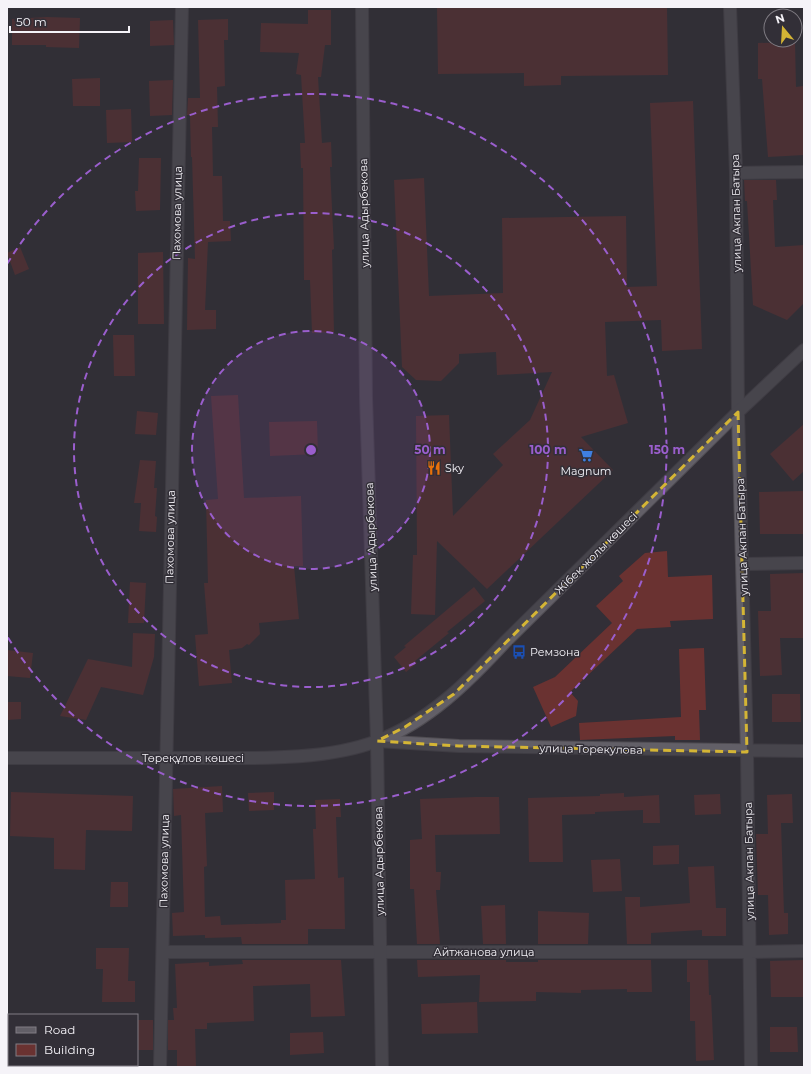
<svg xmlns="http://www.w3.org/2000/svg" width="811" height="1074" font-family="Montserrat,sans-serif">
	<rect width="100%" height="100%" fill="#322f37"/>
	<path fill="#6a3231" d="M 437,7 L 667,7 L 668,75 L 561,76 L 561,85 L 524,86 L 524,73 L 438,74 Z
		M 308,10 L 331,10 L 331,45 L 325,45 L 321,77 L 318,77 L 322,143 L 331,142 L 332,167 L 330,167 L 334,249 L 332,250 L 334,332 L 312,333 L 310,280 L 304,280 L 303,168 L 301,168 L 300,143 L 305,143 L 301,75 L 296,74 L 299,53 L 260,52 L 261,23 L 308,24 Z
		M 47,17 L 80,18 L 79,48 L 46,47 L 46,45 L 12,45 L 12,19 Z
		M 228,19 L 228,40 L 224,40 L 225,86 L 217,87 L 218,127 L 212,127 L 213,176 L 222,176 L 223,221 L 230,221 L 231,241 L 208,242 L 205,310 L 216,310 L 216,329 L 187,330 L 188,258 L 195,259 L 192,157 L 191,157 L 190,115 L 187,115 L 188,98 L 200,98 L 198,20 Z
		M 173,20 L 174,45 L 150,46 L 150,21 Z
		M 795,42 L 796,87 L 803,86 L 804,155 L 768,157 L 762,79 L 758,79 L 758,43 Z
		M 100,78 L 100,106 L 73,106 L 72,79 Z
		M 173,80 L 172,115 L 150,116 L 149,81 Z
		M 693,101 L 702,349 L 662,351 L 661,320 L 605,322 L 607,376 L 614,375 L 628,423 L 581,437 L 613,470 L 487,589 L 437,541 L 435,615 L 411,614 L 413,555 L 417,555 L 416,416 L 449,415 L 453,516 L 503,465 L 493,454 L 530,420 L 552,372 L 497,375 L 496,352 L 459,354 L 459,363 L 441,381 L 416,380 L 402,367 L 394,180 L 424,178 L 429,296 L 503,293 L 502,218 L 626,216 L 627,287 L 657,286 L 650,103 Z
		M 131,109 L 132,142 L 107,143 L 106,110 Z
		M 139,158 L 161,158 L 160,210 L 136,211 L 135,191 L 138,191 Z
		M 744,180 L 776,180 L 777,200 L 773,200 L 775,247 L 804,245 L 804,303 L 787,320 L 753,305 L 747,201 L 745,201 Z
		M 20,247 L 29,269 L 15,275 L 7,253 Z
		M 163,252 L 164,324 L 138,324 L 138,253 Z
		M 113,335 L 134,335 L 135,376 L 114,376 Z
		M 238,395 L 244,498 L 301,496 L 303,566 L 294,566 L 299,619 L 259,623 L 260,634 L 249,645 L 247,644 L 242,648 L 229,650 L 232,683 L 199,686 L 195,635 L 208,634 L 204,583 L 208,583 L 206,500 L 218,499 L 211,396 Z
		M 137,411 L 158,413 L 156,435 L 135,434 Z
		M 317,421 L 318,454 L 270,456 L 269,422 Z
		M 804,424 L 804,471 L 793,481 L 770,454 Z
		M 140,460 L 156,461 L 154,488 L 157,488 L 155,516 L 157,517 L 156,532 L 139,531 L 141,503 L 134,503 Z
		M 804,491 L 804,534 L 760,534 L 759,492 Z
		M 667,551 L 668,577 L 712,575 L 713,619 L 670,621 L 671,627 L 637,629 L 570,692 L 578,701 L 576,716 L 551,727 L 533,687 L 555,677 L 612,623 L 596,606 L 623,581 L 619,576 L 645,553 Z
		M 804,573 L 804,638 L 780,638 L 782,675 L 760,676 L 758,611 L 771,611 L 770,574 Z
		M 130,582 L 146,583 L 144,623 L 128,623 Z
		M 474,587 L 485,601 L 447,632 L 449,633 L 415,661 L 417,663 L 406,672 L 394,657 L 406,647 L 404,646 Z
		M 133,633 L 155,634 L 154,657 L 143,695 L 101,687 L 86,720 L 60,716 L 88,659 L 132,667 Z
		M 704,648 L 706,710 L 699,710 L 700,740 L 675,740 L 675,736 L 580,740 L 579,723 L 681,717 L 679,649 Z
		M 7,650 L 33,653 L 30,678 L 7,676 Z
		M 772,694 L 800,694 L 801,722 L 772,722 Z
		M 7,702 L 21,702 L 21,719 L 7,720 Z
		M 222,786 L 223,812 L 205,813 L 207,866 L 204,867 L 205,917 L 220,916 L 221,925 L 281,923 L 281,920 L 286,920 L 285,880 L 315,879 L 313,829 L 316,829 L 315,800 L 340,799 L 341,817 L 336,817 L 338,878 L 344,877 L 345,929 L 308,929 L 308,944 L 242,944 L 241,937 L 205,938 L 205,935 L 173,936 L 172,913 L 184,912 L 181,815 L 174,816 L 173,789 Z
		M 11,792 L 133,796 L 132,831 L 86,830 L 85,870 L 54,869 L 54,838 L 10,836 Z
		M 274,792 L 274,810 L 249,811 L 248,793 Z
		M 624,793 L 624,797 L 659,795 L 660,823 L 643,823 L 643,810 L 595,812 L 595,814 L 562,815 L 563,862 L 529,862 L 528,798 L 600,796 L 600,794 Z
		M 720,794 L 721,814 L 695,815 L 694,795 Z
		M 792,794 L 793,823 L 781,823 L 784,913 L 788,913 L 788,934 L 769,935 L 768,895 L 758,895 L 756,834 L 768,834 L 767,795 Z
		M 476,797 L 499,797 L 500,834 L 435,835 L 436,872 L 441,872 L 440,890 L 436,890 L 440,944 L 417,944 L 414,889 L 410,889 L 410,840 L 422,839 L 420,799 Z
		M 679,845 L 679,864 L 653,865 L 653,846 Z
		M 620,859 L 622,891 L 593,892 L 591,860 Z
		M 714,866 L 716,908 L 726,908 L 726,936 L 702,936 L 702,930 L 651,933 L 651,944 L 627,944 L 625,897 L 640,897 L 640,907 L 690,903 L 688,867 Z
		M 111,882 L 128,882 L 128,907 L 110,907 Z
		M 505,905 L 506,944 L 483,944 L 481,906 Z
		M 538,911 L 589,913 L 588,944 L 538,944 Z
		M 96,948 L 129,948 L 128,981 L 135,981 L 135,1002 L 102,1002 L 103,969 L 96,969 Z
		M 242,960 L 341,960 L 345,1016 L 311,1017 L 310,984 L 253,986 L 254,1021 L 207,1023 L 207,1029 L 195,1029 L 196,1067 L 177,1067 L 177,1050 L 168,1050 L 168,1020 L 174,1020 L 173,1008 L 177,1008 L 175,964 L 209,962 L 209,966 L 243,964 Z
		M 417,960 L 506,960 L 506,962 L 538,962 L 538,960 L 651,960 L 652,992 L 627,992 L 627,989 L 581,990 L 581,993 L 536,992 L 536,1001 L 479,1002 L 480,975 L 418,977 Z
		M 687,960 L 708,960 L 709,995 L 711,995 L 714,1060 L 696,1061 L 695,1021 L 690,1021 L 690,982 L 687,982 Z
		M 803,960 L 804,997 L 771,997 L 770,961 Z
		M 477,1002 L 478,1033 L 422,1034 L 421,1004 Z
		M 137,1020 L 153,1020 L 153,1050 L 137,1050 Z
		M 770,1027 L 797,1027 L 798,1052 L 770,1052 Z
		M 323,1032 L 324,1053 L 290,1055 L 290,1033 Z"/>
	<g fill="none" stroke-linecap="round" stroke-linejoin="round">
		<defs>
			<path id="minor" d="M 730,7 L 736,173 L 738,412 L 747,752 L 751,1067
				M 736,173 L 804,172
				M 743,564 L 804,563
				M 377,741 L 459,746 L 804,751
				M 163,952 L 750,952 L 804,951
				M 160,1067 L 182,7"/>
			<path id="secondary" d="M 362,7 L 366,397 L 377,741 L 382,1067
				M 7,758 C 70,758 134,758 197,758 C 253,758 325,761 377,741 C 428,722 469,681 505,642 L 738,412 L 804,350"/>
		</defs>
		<use href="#minor" stroke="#4f4c52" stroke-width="14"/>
		<use href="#secondary" stroke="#4f4c52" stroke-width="14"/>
		<use href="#minor" stroke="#625f67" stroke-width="12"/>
		<use href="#secondary" stroke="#625f67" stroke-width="12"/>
	</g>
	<path d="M0 0H811V1074H0ZM 738,412 L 747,752 L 459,746 L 377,741 L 405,727 L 454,694 Z" fill="#322f37" fill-opacity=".55" fill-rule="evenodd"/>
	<path fill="none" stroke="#d4b535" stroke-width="3" stroke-dasharray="8 5" stroke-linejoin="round" d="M 738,412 L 747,752 L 459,746 L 377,741 L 405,727 L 454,694 Z"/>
	<circle cx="311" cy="450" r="119" fill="#9a5ecd" fill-opacity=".12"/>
	<g fill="none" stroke="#9a5ecd" stroke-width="2" stroke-dasharray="7 5">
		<circle cx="311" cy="450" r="119"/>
		<circle cx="311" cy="450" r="237"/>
		<path d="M7 264A356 356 0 1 1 7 636"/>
	</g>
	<defs>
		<symbol id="supermarket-bare" viewBox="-9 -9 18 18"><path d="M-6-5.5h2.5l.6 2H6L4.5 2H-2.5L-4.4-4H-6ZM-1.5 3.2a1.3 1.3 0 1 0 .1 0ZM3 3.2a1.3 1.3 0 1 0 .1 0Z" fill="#3f7fe0" stroke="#322f37" stroke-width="2.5" paint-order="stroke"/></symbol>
		<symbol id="restaurant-bare" viewBox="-9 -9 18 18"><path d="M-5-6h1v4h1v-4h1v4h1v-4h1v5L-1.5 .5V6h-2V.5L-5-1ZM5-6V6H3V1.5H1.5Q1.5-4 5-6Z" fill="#e8710a" stroke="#322f37" stroke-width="2.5" paint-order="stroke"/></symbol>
		<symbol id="bus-bare" viewBox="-9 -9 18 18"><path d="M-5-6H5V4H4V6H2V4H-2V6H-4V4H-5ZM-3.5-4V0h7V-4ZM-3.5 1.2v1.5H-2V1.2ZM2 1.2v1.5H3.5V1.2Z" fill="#1a4fb4" stroke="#322f37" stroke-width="2.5" paint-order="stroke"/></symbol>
	</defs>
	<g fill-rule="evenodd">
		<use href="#supermarket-bare" x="576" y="445" width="20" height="20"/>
		<use href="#restaurant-bare" x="424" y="458" width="20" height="20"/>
		<use href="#bus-bare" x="509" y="642" width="20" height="20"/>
	</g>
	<g text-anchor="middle" stroke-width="3" stroke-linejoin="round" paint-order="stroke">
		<g font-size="11" fill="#f5f3f8" stroke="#322f37">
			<text transform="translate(177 213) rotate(-89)" y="4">Пахомова улица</text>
			<text transform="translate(364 213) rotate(-91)" y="4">улица Адырбекова</text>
			<text transform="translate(736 213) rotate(-91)" y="4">улица Акпан Батыра</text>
			<text transform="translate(170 537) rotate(-89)" y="4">Пахомова улица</text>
			<text transform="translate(371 537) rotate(-92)" y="4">улица Адырбекова</text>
			<text transform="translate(742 537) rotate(-92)" y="4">улица Акпан Батыра</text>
			<text transform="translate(596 553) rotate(-45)" y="4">Жібек жолы көшесі</text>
			<text transform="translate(591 749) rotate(1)" y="4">улица Торекулова</text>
			<text x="193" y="762">Төреқұлов көшесі</text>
			<text transform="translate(164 861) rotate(-89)" y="4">Пахомова улица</text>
			<text transform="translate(379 861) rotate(-91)" y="4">улица Адырбекова</text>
			<text transform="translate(749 861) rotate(-91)" y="4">улица Акпан Батыра</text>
			<text x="484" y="956">Айтжанова улица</text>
		</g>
		<g font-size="11" fill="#f5f3f8" stroke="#322f37" text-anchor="start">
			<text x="445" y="472">Sky</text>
			<text x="586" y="475" text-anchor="middle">Magnum</text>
			<text x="530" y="656">Ремзона</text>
		</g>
	</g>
	<circle cx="311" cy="450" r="6" fill="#9a5ecd" stroke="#322f37" stroke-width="2"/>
	<g font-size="12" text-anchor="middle" font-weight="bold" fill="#9a5ecd" stroke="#322f37" stroke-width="3" stroke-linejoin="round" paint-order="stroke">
		<text x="430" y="454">50 m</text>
		<text x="548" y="454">100 m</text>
		<text x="667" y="454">150 m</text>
	</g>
	<rect width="811" height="1074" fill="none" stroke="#f5f3f8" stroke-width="16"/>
	<rect x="8" y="1014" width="130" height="52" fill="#322f37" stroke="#807d84"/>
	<rect x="16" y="1027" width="20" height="6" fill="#625f67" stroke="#807d84"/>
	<text x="44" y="1034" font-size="12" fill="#f5f3f8">Road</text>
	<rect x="16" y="1044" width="20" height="12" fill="#6a3231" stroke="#807d84"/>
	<text x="44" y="1054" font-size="12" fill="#f5f3f8">Building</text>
	<g transform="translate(783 28) rotate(342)"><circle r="19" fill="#322f37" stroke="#807d84"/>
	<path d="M0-3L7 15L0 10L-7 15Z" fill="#d4b535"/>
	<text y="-6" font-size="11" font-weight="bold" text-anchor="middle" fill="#f5f3f8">N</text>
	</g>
	<path d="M10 26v6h119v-6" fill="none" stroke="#f5f3f8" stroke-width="2"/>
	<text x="16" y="26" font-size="12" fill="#f5f3f8" stroke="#322f37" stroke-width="3" paint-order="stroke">50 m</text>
</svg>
